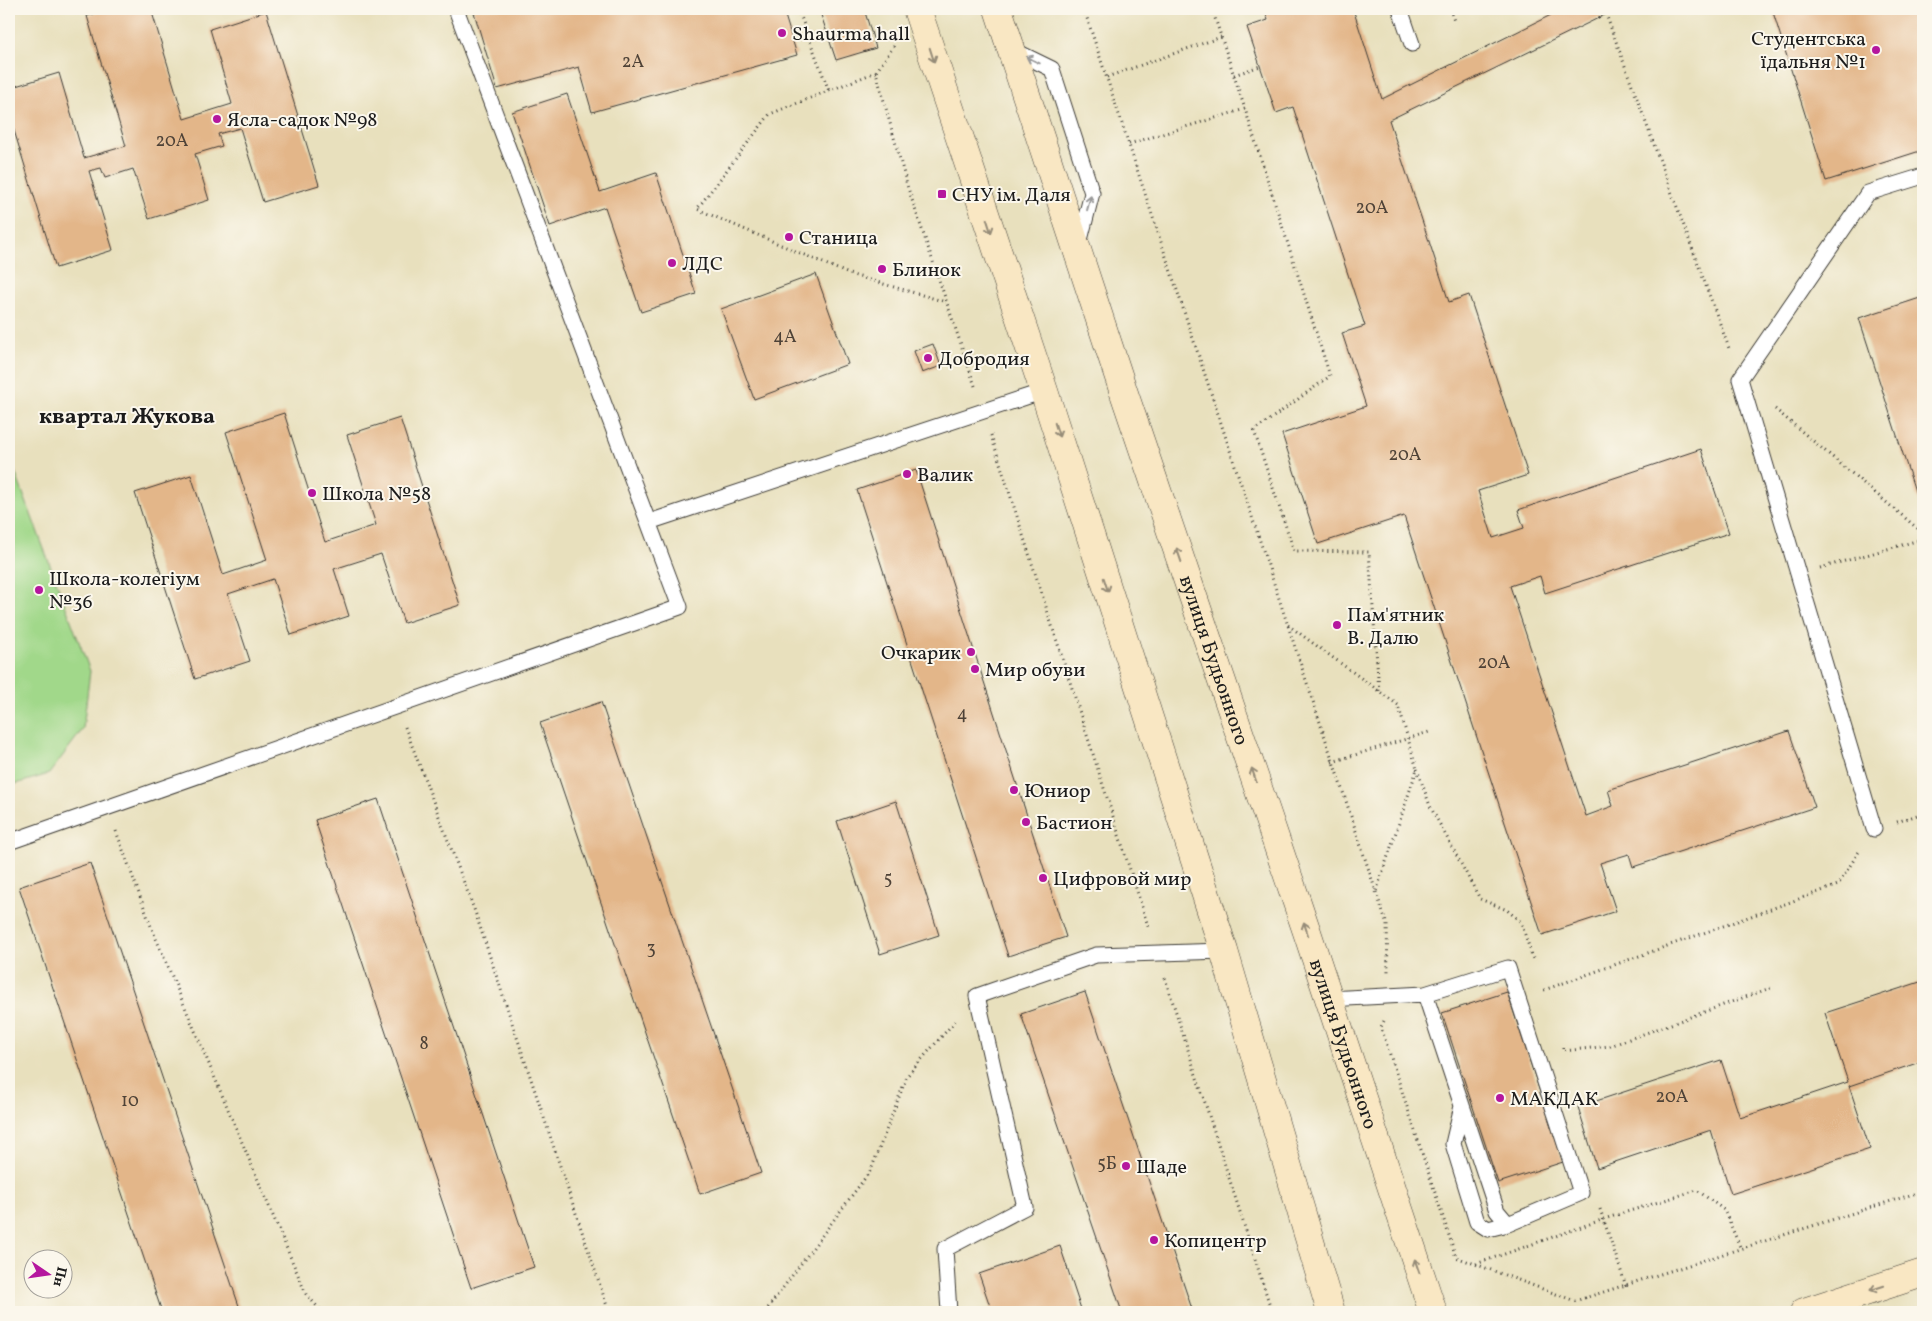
<svg xmlns="http://www.w3.org/2000/svg" width="1932" height="1321" font-family="Vollkorn,serif">
	<rect width="100%" height="100%" fill="#fbf7ec"/>
	<filter id="ink" filterUnits="userSpaceOnUse"><feTurbulence type="fractalNoise" baseFrequency=".02" numOctaves="2"/><feDisplacementMap in="SourceGraphic" scale="10" xChannelSelector="R" yChannelSelector="G"/><feConvolveMatrix kernelMatrix="1 2 1 2 8 2 1 2 1" color-interpolation-filters="sRGB"/></filter>
	<filter id="wash" filterUnits="userSpaceOnUse"><feTurbulence type="fractalNoise" baseFrequency=".0096" numOctaves="4" result="noise"/><feDisplacementMap in="SourceGraphic" scale="20" xChannelSelector="R" yChannelSelector="G"/><feGaussianBlur stdDeviation="1.12" result="paint"/><feColorMatrix in="noise" values="0 0 0 0 0 0 0 0 0 0 0 0 0 0 0 0 0 1.4 0 .05"/><feComposite in="paint" operator="in"/></filter>
	<g filter="url(#wash)">
		<rect width="100%" height="100%" fill="#e8e0bd"/>
		<path fill="#a1d88a" stroke="#5e7a53" d="M 9,456 L 90,671 L 83,729 L 49,774 L 9,786 Z"/>
		<g id="blocks">
			<path fill="#e3b689" d="M 109,9 L 151,9 L 184,119 L 232,104 L 210,29 L 266,11 L 319,185 L 263,202 L 240,128 L 218,134 L 222,146 L 195,154 L 209,200 L 149,219 L 133,169 L 105,178 L 101,168 L 89,171 L 113,250 L 56,268 L 9,114 L 9,88 L 59,73 L 84,158 L 126,146 L 87,16 Z
				M 473,9 L 783,9 L 797,55 L 592,112 L 579,67 L 497,89 Z
				M 819,9 L 864,9 L 876,48 L 836,60 Z
				M 1264,9 L 1353,9 L 1382,99 L 1563,9 L 1617,9 L 1389,120 L 1449,302 L 1469,295 L 1528,475 L 1478,491 L 1493,538 L 1524,528 L 1518,510 L 1701,449 L 1729,533 L 1545,593 L 1540,576 L 1510,586 L 1586,816 L 1613,806 L 1608,790 L 1789,731 L 1815,807 L 1633,867 L 1629,854 L 1600,863 L 1616,911 L 1542,935 L 1404,516 L 1318,544 L 1282,434 L 1366,406 L 1342,333 L 1365,326 L 1293,107 L 1276,113 L 1247,27 L 1268,20 Z
				M 1772,9 L 1923,9 L 1923,150 L 1826,181 Z
				M 567,94 L 600,192 L 656,173 L 696,294 L 641,312 L 605,207 L 550,226 L 512,112 Z
				M 816,274 L 848,364 L 754,399 L 721,309 Z
				M 1923,297 L 1923,516 L 1859,318 Z
				M 933,344 L 941,366 L 922,373 L 914,351 Z
				M 284,413 L 325,542 L 376,525 L 347,435 L 400,418 L 460,605 L 404,623 L 381,554 L 334,569 L 349,616 L 291,635 L 273,579 L 228,594 L 250,661 L 195,679 L 135,493 L 191,475 L 223,575 L 267,560 L 226,432 Z
				M 916,470 L 1066,937 L 1008,956 L 857,490 Z
				M 601,702 L 761,1173 L 700,1194 L 540,723 Z
				M 378,799 L 534,1267 L 471,1288 L 315,820 Z
				M 896,801 L 939,935 L 880,954 L 837,821 Z
				M 90,863 L 241,1312 L 162,1312 L 19,887 Z
				M 1923,981 L 1923,1061 L 1849,1086 L 1870,1149 L 1731,1194 L 1711,1130 L 1597,1168 L 1578,1107 L 1721,1060 L 1740,1118 L 1848,1082 L 1825,1013 Z
				M 1085,992 L 1193,1312 L 1122,1312 L 1021,1014 Z
				M 1507,992 L 1563,1162 L 1498,1183 L 1442,1013 Z
				M 1060,1246 L 1082,1312 L 992,1312 L 979,1274 Z"/>
		</g>
	</g>
	<g filter="url(#ink)">
		<use href="#blocks" fill-opacity="0" stroke="#3b3934" stroke-width="1"/>
		<g fill="none" stroke-linecap="round" stroke-linejoin="round">
			<defs>
				<path id="lane" d="M 1400,9 L 1412,44
					M 1011,49 L 1052,69 L 1092,193 L 1079,244
					M 649,522 L 1044,391
					M 1874,829 L 1740,379 L 1868,193 L 1923,176
					M 9,842 L 680,607 L 456,9
					M 1328,999 L 1425,994 L 1497,1211 L 1508,1224 L 1581,1193 L 1508,968 L 1425,994
					M 1462,1106 L 1453,1144 L 1477,1222 L 1488,1229 L 1508,1224
					M 949,1312 L 945,1249 L 1025,1207 L 977,996 L 1096,955 L 1224,951"/>
				<g id="secondary">
					<path d="M 917,9 L 1044,391 L 1224,951 L 1331,1312"/>
					<path id="s1" d="M 998,9 L 1125,396 L 1307,932 L 1433,1312"/>
					<path d="M 1804,1312 L 1923,1273"/>
				</g>
			</defs>
			<use href="#lane" stroke="#3b3934" stroke-width="17"/>
			<use href="#secondary" stroke="#3b3934" stroke-width="29"/>
			<path stroke="#3b3934" stroke-width="3" stroke-dasharray="1 4" stroke-linecap="butt" d="M 798,9 L 829,91
				M 1084,9 L 1387,925 L 1388,972
				M 1212,9 L 1245,109
				M 1450,9 L 1454,21
				M 1604,9 L 1730,351
				M 894,46 L 876,72 L 907,185 L 976,389
				M 876,72 L 770,114 L 697,209 L 849,274 L 946,302
				M 1234,75 L 1260,66
				M 1107,77 L 1221,37
				M 1129,144 L 1245,109 L 1330,376 L 1254,431 L 1294,551 L 1369,552 L 1379,691
				M 1775,409 L 1923,533
				M 991,435 L 1149,929
				M 1820,568 L 1923,539
				M 1288,625 L 1398,705 L 1417,769 L 1376,892
				M 405,727 L 474,909 L 609,1312
				M 1332,762 L 1429,732
				M 1417,769 L 1430,806 L 1480,899 L 1507,910 L 1521,922 L 1533,959
				M 1897,822 L 1923,813
				M 116,831 L 152,929 L 306,1294 L 322,1312
				M 1165,978 L 1272,1312
				M 1544,990 L 1838,885 L 1860,850
				M 1384,1021 L 1381,1027 L 1456,1257 L 1575,1301 L 1923,1191
				M 1563,1048 L 1563,1051 L 1610,1046 L 1773,987
				M 1600,1209 L 1626,1286
				M 1476,1264 L 1604,1219 L 1697,1190 L 1724,1210 L 1741,1249
				M 765,1312 L 871,1170 L 907,1076 L 957,1019"/>
			<use href="#lane" stroke="#fff" stroke-width="15"/>
			<use href="#secondary" stroke="#f9e7c3" stroke-width="28"/>
		</g>
		<defs><path id="oneway-shaft" d="M-6 0H5M1.5-3L5.5 0L1.5 3" fill="none" stroke-width="1.6" stroke-linecap="round" stroke-linejoin="round" transform="scale(1.25)"/></defs>
		<g stroke="#968c78">
			<use href="#oneway-shaft" transform="translate(932 55) rotate(72)"/>
			<use href="#oneway-shaft" transform="translate(989 226) rotate(72)"/>
			<use href="#oneway-shaft" transform="translate(1057 430) rotate(72)"/>
			<use href="#oneway-shaft" transform="translate(1179 555) rotate(-109)"/>
			<use href="#oneway-shaft" transform="translate(1106 585) rotate(72)"/>
			<use href="#oneway-shaft" transform="translate(1254 775) rotate(-109)"/>
			<use href="#oneway-shaft" transform="translate(1306 929) rotate(-108)"/>
			<use href="#oneway-shaft" transform="translate(1417 1266) rotate(-109)"/>
			<use href="#oneway-shaft" transform="translate(1877 1288) rotate(162)"/>
		</g>
		<g stroke="#999">
			<use href="#oneway-shaft" transform="translate(1033 60) rotate(-154)"/>
			<use href="#oneway-shaft" transform="translate(1089 203) rotate(-75)"/>
		</g>
	</g>
	<g fill="#b5179e" stroke="#fbf7ec" stroke-width="2">
		<circle cx="782" cy="33" r="5"/>
		<circle cx="1876" cy="50" r="5"/>
		<circle cx="217" cy="119" r="5"/>
		<rect x="937" y="189" width="10" height="10" rx="2.5"/>
		<circle cx="789" cy="237" r="5"/>
		<circle cx="672" cy="263" r="5"/>
		<circle cx="882" cy="269" r="5"/>
		<circle cx="928" cy="358" r="5"/>
		<circle cx="907" cy="474" r="5"/>
		<circle cx="312" cy="493" r="5"/>
		<circle cx="39" cy="590" r="5"/>
		<circle cx="1337" cy="625" r="5"/>
		<circle cx="971" cy="652" r="5"/>
		<circle cx="975" cy="669" r="5"/>
		<circle cx="1014" cy="790" r="5"/>
		<circle cx="1026" cy="822" r="5"/>
		<circle cx="1043" cy="878" r="5"/>
		<circle cx="1500" cy="1098" r="5"/>
		<circle cx="1126" cy="1166" r="5"/>
		<circle cx="1154" cy="1240" r="5"/>
	</g>
	<g text-anchor="middle" stroke-width="4" stroke-linejoin="round" paint-order="stroke">
		<g font-size="18" fill="#4e4237">
			<text x="633" y="67">2А</text>
			<text x="172" y="146">20А</text>
			<text x="1372" y="213">20А</text>
			<text x="785" y="342">4А</text>
			<text x="1405" y="460">20А</text>
			<text x="1494" y="668">20А</text>
			<text x="962" y="719">4</text>
			<text x="888" y="884">5</text>
			<text x="651" y="954">3</text>
			<text x="424" y="1049">8</text>
			<text x="1672" y="1102">20А</text>
			<text x="130" y="1106">10</text>
			<text x="1107" y="1169">5Б</text>
		</g>
		<g font-size="20" fill="#1c1c1c" stroke="#fbf7ec" text-anchor="start">
			<text x="792" y="40">Shaurma hall</text>
			<text x="1866" y="45" text-anchor="end">Студентська<tspan x="1866" dy="23">їдальня №1</tspan></text>
			<text x="227" y="126">Ясла-садок №98</text>
			<text x="952" y="201">СНУ ім. Даля</text>
			<text x="799" y="244">Станица</text>
			<text x="682" y="270">ЛДС</text>
			<text x="892" y="276">Блинок</text>
			<text x="938" y="365">Добродия</text>
			<text x="917" y="481">Валик</text>
			<text x="322" y="500">Школа №58</text>
			<text x="49" y="585">Школа-колегіум<tspan x="49" dy="23">№36</tspan></text>
			<text x="1347" y="621">Пам'ятник<tspan x="1347" dy="23">В. Далю</tspan></text>
			<text x="961" y="659" text-anchor="end">Очкарик</text>
			<text x="985" y="676">Мир обуви</text>
			<text x="1024" y="797">Юниор</text>
			<text x="1036" y="829">Бастион</text>
			<text x="1053" y="885">Цифровой мир</text>
			<text x="1510" y="1105">МАКДАК</text>
			<text x="1136" y="1173">Шаде</text>
			<text x="1164" y="1247">Копицентр</text>
		</g>
		<g font-size="20" fill="#1c1c1c" stroke="#fbf7ec">
			<text dy="7" stroke="none"><textPath href="#s1" startOffset="686">вулиця Будьонного</textPath></text>
			<text dy="7" stroke="none"><textPath href="#s1" startOffset="1091">вулиця Будьонного</textPath></text>
		</g>
		<g font-size="22" font-weight="bold" fill="#1c1c1c" stroke="#fbf7ec">
			<text x="127" y="423">квартал Жукова</text>
		</g>
	</g>
	<rect width="1932" height="1321" fill="none" stroke="#fbf7ec" stroke-width="30"/>
	<g transform="translate(48 1274) rotate(103)"><circle r="24" fill="#fbf7ec" stroke="#a29f99"/>
	<path d="M0-4L9 19L0 12L-9 19Z" fill="#b5179e"/>
	<text y="-8" font-size="14" font-weight="bold" text-anchor="middle" fill="#1c1c1c">Пн</text>
	</g>
</svg>
